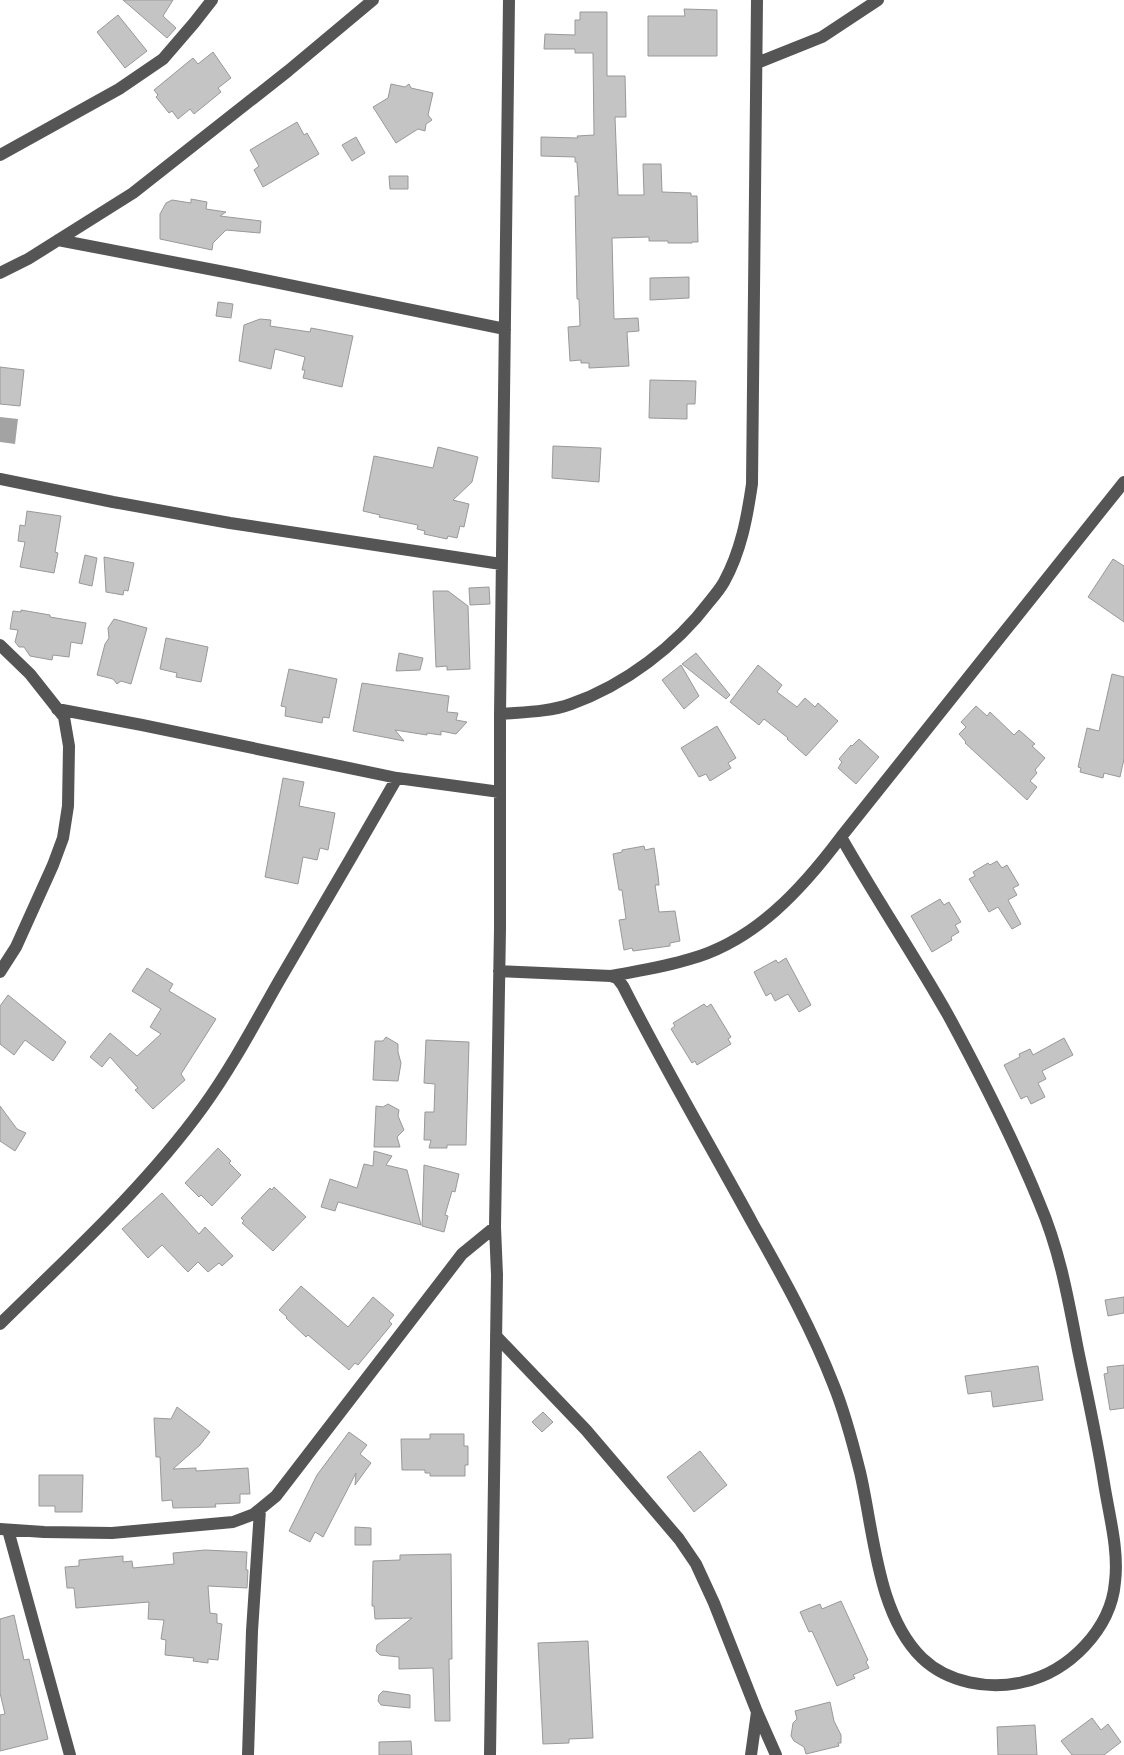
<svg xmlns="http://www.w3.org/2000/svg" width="1124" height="1755" font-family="'DM Sans',sans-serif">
	<rect width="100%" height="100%" fill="#fff"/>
	<path fill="#a3a3a3" d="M 0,417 L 18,419 L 15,444 L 0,442 Z"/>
	<path fill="#c4c4c4" stroke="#999" d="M 123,0 L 173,0 L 163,16 L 176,28 L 167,38 Z
		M 684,9 L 717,10 L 717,56 L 648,56 L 648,16 L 685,16 Z
		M 580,12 L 607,12 L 607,76 L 625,76 L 626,117 L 615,117 L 618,195 L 644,195 L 643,164 L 661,164 L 662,192 L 691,193 L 691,196 L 697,196 L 698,242 L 692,242 L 692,243 L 668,243 L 668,241 L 649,241 L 649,237 L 612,238 L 614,319 L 638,318 L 639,331 L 627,332 L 629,366 L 589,368 L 589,363 L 581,363 L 581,360 L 570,361 L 568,327 L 580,326 L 579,299 L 577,299 L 575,196 L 579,196 L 577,162 L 575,162 L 575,157 L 541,156 L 541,137 L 578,138 L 577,136 L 594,135 L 593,53 L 575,53 L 575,49 L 544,49 L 545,34 L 575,35 L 575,20 L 580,20 Z
		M 118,15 L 147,51 L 125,68 L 97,32 Z
		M 213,52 L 231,78 L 218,88 L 221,92 L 194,114 L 190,109 L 178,119 L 172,111 L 169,113 L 156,97 L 158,95 L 154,90 L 193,58 L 198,64 Z
		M 391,84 L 405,87 L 409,84 L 411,88 L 433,93 L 428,115 L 432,120 L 426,124 L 425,131 L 418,129 L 396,143 L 373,107 L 388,98 Z
		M 297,122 L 304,135 L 307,133 L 319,154 L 263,187 L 254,170 L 259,166 L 250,150 Z
		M 356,137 L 365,153 L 352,161 L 342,145 Z
		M 389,176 L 408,176 L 408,189 L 390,189 Z
		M 191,199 L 207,202 L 206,209 L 226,212 L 220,216 L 261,221 L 260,233 L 226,230 L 213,243 L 212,250 L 160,239 L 160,214 L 166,203 L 172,200 L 191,203 Z
		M 689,277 L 689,298 L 650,300 L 650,278 Z
		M 218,302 L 233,304 L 231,318 L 216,316 Z
		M 260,319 L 271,320 L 270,326 L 310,332 L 311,328 L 353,336 L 342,387 L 303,378 L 305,370 L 302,370 L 305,357 L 275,349 L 271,369 L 239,361 L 244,325 Z
		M 0,367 L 24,370 L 20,406 L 0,404 Z
		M 650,380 L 696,381 L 695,404 L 687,404 L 687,419 L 649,418 Z
		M 553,446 L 601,448 L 599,482 L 552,478 Z
		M 438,447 L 478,457 L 472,482 L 453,500 L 469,504 L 464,527 L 460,526 L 457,538 L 448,536 L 447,539 L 424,534 L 425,531 L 417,529 L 418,525 L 379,517 L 380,515 L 363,511 L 374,456 L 433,468 Z
		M 27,511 L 61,516 L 55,552 L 58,553 L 54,573 L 20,567 L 25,542 L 18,541 L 20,525 L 25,526 Z
		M 85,555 L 97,558 L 92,586 L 79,583 Z
		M 104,557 L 134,563 L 128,591 L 124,590 L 123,595 L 106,592 Z
		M 1113,559 L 1124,566 L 1124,622 L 1088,597 Z
		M 489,587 L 490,604 L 470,605 L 469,588 Z
		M 433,591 L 448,591 L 468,606 L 470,669 L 447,670 L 447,666 L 436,667 Z
		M 21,610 L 50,615 L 50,617 L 86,623 L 82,644 L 71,642 L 69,657 L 53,655 L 52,660 L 30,656 L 24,647 L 19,647 L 15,642 L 18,630 L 10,629 L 13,611 L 21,612 Z
		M 114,619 L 147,628 L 131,684 L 121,681 L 117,684 L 113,679 L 97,675 L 105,644 L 109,638 L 108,628 Z
		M 166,638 L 208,647 L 201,682 L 176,677 L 177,673 L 160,669 Z
		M 399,653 L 423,658 L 420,670 L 396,671 Z
		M 696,653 L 730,695 L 726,699 L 682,664 Z
		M 681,665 L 699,696 L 684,709 L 662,680 Z
		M 758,665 L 782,685 L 777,692 L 797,707 L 805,698 L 815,707 L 818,703 L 838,721 L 806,756 L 787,739 L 788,738 L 764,719 L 759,725 L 730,702 Z
		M 289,669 L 337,679 L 329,718 L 323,717 L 322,723 L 285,716 L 286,707 L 281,706 Z
		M 1112,674 L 1124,677 L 1124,759 L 1120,777 L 1104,773 L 1103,778 L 1080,772 L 1081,768 L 1078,767 L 1087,728 L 1099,731 Z
		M 362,683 L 449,696 L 447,712 L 458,713 L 456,720 L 467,722 L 456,734 L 441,731 L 441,735 L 427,733 L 427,735 L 395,730 L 404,741 L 353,731 Z
		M 976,706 L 987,716 L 990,712 L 1014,735 L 1019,730 L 1035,744 L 1032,746 L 1045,758 L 1035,770 L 1037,773 L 1030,781 L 1037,787 L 1027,800 L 965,743 L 966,742 L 959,734 L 966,727 L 961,722 Z
		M 717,726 L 736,758 L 728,763 L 731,768 L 710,781 L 706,774 L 699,777 L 681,748 Z
		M 859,739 L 879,757 L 856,784 L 838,768 L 842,762 L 839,759 L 851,745 L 852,746 Z
		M 283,778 L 304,782 L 299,806 L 335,813 L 328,850 L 320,848 L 317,860 L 303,857 L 298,884 L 265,877 Z
		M 644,846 L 645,850 L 654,848 L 658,875 L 659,885 L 655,885 L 659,912 L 675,911 L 680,941 L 670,943 L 670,946 L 633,951 L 632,948 L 624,950 L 619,920 L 626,919 L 622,890 L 619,890 L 613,854 L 622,852 L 622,850 Z
		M 997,861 L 1002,868 L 1007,865 L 1019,885 L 1013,888 L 1017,895 L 1008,900 L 1021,924 L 1012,929 L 998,907 L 989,912 L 969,879 L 975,876 L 973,872 L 988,863 L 990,865 Z
		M 940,899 L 944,905 L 949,902 L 961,922 L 955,925 L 959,932 L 951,937 L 952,940 L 932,952 L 911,916 Z
		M 786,958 L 811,1005 L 799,1012 L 788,994 L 775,1001 L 771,993 L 766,996 L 754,972 L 776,960 L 778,963 Z
		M 147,968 L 173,984 L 169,991 L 216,1019 L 181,1074 L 185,1080 L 153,1109 L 135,1090 L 138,1088 L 110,1057 L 102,1067 L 90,1057 L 110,1033 L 137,1056 L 161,1034 L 150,1027 L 161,1009 L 132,991 Z
		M 8,995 L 66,1042 L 53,1061 L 25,1040 L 14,1055 L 0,1044 L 0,1006 Z
		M 704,1004 L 707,1007 L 711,1004 L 731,1037 L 728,1039 L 731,1044 L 697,1065 L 695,1061 L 692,1063 L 671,1029 L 675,1026 L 673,1023 Z
		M 386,1037 L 398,1044 L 398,1052 L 401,1063 L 398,1081 L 373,1080 L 375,1041 L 383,1041 Z
		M 1064,1038 L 1073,1055 L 1042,1071 L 1046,1079 L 1038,1083 L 1045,1097 L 1031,1104 L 1027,1096 L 1021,1099 L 1004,1065 L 1020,1057 L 1019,1054 L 1030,1049 L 1033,1055 Z
		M 426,1040 L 469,1042 L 466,1145 L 447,1145 L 447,1148 L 429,1148 L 431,1140 L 424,1140 L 425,1112 L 434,1112 L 435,1084 L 424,1083 Z
		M 388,1104 L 399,1110 L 398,1116 L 404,1130 L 397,1137 L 400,1147 L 374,1147 L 376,1106 L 383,1107 Z
		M 0,1106 L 17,1129 L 26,1133 L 15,1151 L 0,1141 Z
		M 218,1148 L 231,1161 L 229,1163 L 241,1175 L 212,1206 L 201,1195 L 199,1197 L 185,1183 Z
		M 374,1151 L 392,1156 L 386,1165 L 407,1170 L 421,1225 L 338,1202 L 335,1211 L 321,1207 L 330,1179 L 357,1188 L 364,1164 L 373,1166 Z
		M 424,1165 L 459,1174 L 455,1192 L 452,1191 L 445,1215 L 448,1216 L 444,1232 L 422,1226 Z
		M 274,1187 L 306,1217 L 273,1251 L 242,1223 L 244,1221 L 241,1218 L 270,1188 L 272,1190 Z
		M 162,1193 L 199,1234 L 205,1227 L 233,1256 L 222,1266 L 219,1263 L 208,1272 L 198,1262 L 188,1272 L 162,1245 L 148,1258 L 122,1229 Z
		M 301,1286 L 348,1327 L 373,1297 L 394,1315 L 389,1321 L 392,1324 L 358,1365 L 355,1363 L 349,1370 L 308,1335 L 306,1337 L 286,1318 L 287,1317 L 279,1310 Z
		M 1124,1297 L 1124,1313 L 1108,1316 L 1105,1300 Z
		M 1124,1365 L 1124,1408 L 1110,1410 L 1104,1374 L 1108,1373 L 1107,1367 Z
		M 1038,1366 L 1043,1400 L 993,1407 L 991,1391 L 968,1394 L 965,1376 Z
		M 177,1407 L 210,1432 L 200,1445 L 173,1469 L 196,1468 L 196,1471 L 248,1468 L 250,1494 L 240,1494 L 240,1503 L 215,1504 L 216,1507 L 173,1508 L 172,1500 L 162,1501 L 160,1457 L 156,1457 L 154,1418 L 171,1419 Z
		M 543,1412 L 553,1422 L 542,1432 L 532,1422 Z
		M 349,1432 L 367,1445 L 360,1454 L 371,1463 L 355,1485 L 356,1473 L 323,1537 L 315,1532 L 310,1542 L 289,1531 L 317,1475 Z
		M 430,1434 L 464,1434 L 464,1446 L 468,1446 L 468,1465 L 465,1465 L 465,1476 L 430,1476 L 430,1473 L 425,1473 L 425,1470 L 402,1470 L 401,1439 L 430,1439 Z
		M 700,1451 L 727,1485 L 694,1512 L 667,1477 Z
		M 39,1475 L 83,1475 L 82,1512 L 55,1512 L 55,1506 L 39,1506 Z
		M 355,1527 L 371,1528 L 371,1545 L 355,1545 Z
		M 205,1550 L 247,1552 L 246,1570 L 248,1570 L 247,1588 L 208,1586 L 210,1613 L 217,1614 L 217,1623 L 222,1624 L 218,1660 L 208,1659 L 208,1663 L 193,1661 L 194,1658 L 165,1655 L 166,1640 L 161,1639 L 164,1620 L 148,1619 L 149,1602 L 76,1608 L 74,1588 L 67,1588 L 65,1567 L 79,1566 L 79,1560 L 123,1556 L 123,1562 L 132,1561 L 133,1568 L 174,1564 L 173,1553 Z
		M 451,1554 L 452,1659 L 449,1659 L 450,1721 L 435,1721 L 433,1668 L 399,1669 L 399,1657 L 380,1655 L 376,1651 L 377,1645 L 412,1618 L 375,1619 L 374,1606 L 372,1606 L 373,1561 L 400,1560 L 400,1555 Z
		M 841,1601 L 868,1660 L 866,1662 L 869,1668 L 853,1675 L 855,1678 L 837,1686 L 812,1631 L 809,1632 L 800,1612 L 820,1604 L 822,1609 Z
		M 14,1615 L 24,1660 L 29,1659 L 48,1739 L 0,1751 L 0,1715 L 5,1714 L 0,1693 L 0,1619 Z
		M 588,1641 L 593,1738 L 569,1739 L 569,1743 L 543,1744 L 538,1643 Z
		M 383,1691 L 410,1695 L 410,1708 L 381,1705 L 378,1701 L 379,1695 Z
		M 830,1702 L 834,1721 L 841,1735 L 841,1743 L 838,1743 L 839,1746 L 806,1754 L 804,1747 L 794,1741 L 791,1736 L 793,1723 L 797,1719 L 795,1711 Z
		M 1092,1718 L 1101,1730 L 1108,1724 L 1121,1742 L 1104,1755 L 1072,1755 L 1061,1741 Z
		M 1035,1725 L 1037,1755 L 998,1755 L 997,1727 Z
		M 411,1741 L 412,1755 L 379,1755 L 379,1742 Z"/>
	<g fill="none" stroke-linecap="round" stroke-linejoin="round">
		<path stroke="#555" stroke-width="12" d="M 757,63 L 822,37 L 878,0
			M 0,155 L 119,89 L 163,59 L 194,23 L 212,0
			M 58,240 L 240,275 L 505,329
			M 0,273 L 28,259 L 133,193 L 288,71 L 373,0
			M 0,479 L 113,502 L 230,523 L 501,564
			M 0,645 L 30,674 L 64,717 L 69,746 L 68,806 L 63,838 L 53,865 L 16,947 L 0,972
			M 57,709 L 142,725 L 397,778 L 500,792
			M 500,714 C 524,712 549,712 571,704 C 625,685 676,646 710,601 C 715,595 720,589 724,582 C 741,551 747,518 752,484 L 757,0
			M 499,971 L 611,976 L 617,978 L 623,986 C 664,1067 710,1145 753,1224 C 783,1277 812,1329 834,1386 C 845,1413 853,1444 860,1472 C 874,1532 877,1614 922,1658 C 948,1683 989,1690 1023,1682 C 1069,1672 1111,1629 1115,1582 C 1119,1550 1109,1515 1104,1483 C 1097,1438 1087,1394 1078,1350 C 1068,1298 1060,1251 1039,1202 C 1013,1138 981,1076 948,1015 C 914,955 875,897 841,837 L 1124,482
			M 611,976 C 637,971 664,967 690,959 C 755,941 802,889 841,837
			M 0,1324 C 70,1255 145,1187 203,1107 C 232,1067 255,1023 279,981 C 319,913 358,846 397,778
			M 496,1336 L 586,1430 L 679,1539 L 696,1564 L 714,1603 L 757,1712 L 776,1755
			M 0,1529 L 44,1532 L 112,1533 L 233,1522 L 254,1514 L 276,1496 L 462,1254 L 495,1227
			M 8,1530 L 70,1755
			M 248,1755 L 252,1631 L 260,1510
			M 490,1755 L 497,1275 L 495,1227 L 500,929 L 500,714 L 509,0
			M 751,1755 L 757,1712"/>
	</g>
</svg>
